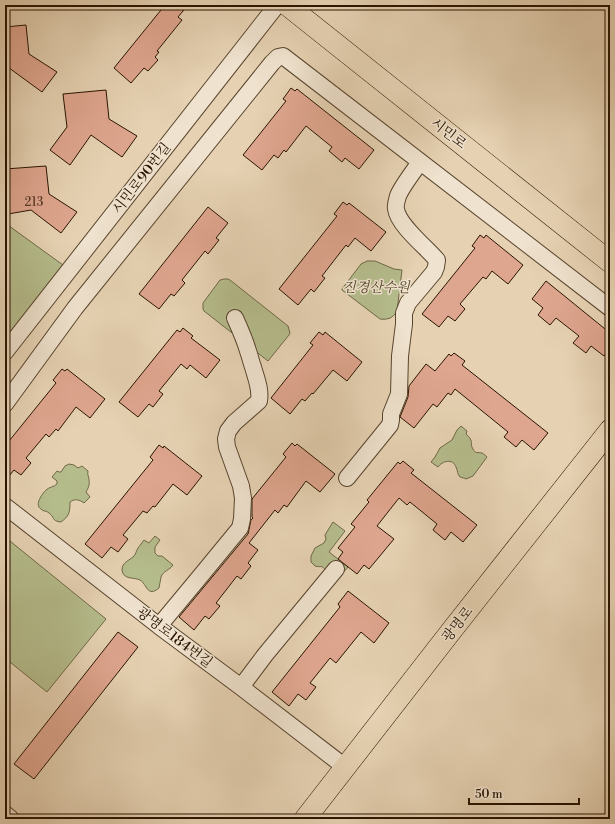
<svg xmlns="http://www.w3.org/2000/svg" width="615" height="824" font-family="'Libre Bodoni','Noto Serif KR',serif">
	<rect width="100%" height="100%" fill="#e6d2b3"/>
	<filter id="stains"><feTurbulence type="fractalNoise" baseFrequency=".005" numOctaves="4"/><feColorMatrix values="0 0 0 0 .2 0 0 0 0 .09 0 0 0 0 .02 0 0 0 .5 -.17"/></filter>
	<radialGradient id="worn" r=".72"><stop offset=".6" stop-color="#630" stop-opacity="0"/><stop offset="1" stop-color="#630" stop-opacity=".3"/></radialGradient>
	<path fill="#b5bc8c" stroke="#6f6846" d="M 5,223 L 63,265 L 11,333 L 5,333 Z
		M 367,261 L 375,261 L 394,269 L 402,270 L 397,311 C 393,318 388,320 380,319 L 342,290 L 342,289 L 361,264 Z
		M 224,279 L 228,279 L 230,280 L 288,326 L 290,333 L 289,335 L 268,361 L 204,311 L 203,309 L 203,303 L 220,280 Z
		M 461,426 L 467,431 L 466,434 C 475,442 469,443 473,449 C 475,454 478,452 482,453 C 484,454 486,456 487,457 L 473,476 L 466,479 C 465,478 462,478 460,477 C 457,474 458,471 456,467 C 453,458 442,461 438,467 L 431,462 L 435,457 L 440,448 L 452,440 L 457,430 Z
		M 69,464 L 74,465 L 78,468 L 82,466 L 88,471 C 87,475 89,476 89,480 C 90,484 88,489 86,492 L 90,497 L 84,503 C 80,500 75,498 70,502 C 70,513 69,516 61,522 C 51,521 55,517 49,513 C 46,510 43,512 41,509 C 34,505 42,494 46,490 C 49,487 54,487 57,484 L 57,481 L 52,477 L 57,471 L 59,472 L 61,472 L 65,466 Z
		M 333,522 L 345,531 L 329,552 L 348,567 L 342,574 L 326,571 C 322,564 321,568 315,566 L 311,562 L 311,556 L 315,548 L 324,543 L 326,539 L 325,535 Z
		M 155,536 L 160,540 L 155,547 L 155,553 L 158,556 L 162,556 L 173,565 C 170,570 163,571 161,577 C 160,581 160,584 159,588 C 147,598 147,584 140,580 C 134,577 123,580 122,570 C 122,562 129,561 134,556 C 136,554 136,551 138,548 C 140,545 142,543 144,540 L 149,543 Z
		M 5,537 L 106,619 L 47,692 L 5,658 Z"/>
	<path fill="#dfa68f" stroke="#291400" d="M 165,5 L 188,5 L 178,17 L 182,20 L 157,51 L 159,52 L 155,57 L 158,60 L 148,71 L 144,68 L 131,83 L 114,68 Z
		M 26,25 L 29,54 L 57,72 L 42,92 L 5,65 L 5,27 Z
		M 291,88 L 295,91 L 297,89 L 374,150 L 359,169 L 345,158 L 342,162 L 329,151 L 332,147 L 306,126 L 286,152 L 284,150 L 278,158 L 274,155 L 262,170 L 243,155 L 286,101 L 283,99 Z
		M 106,90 L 109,119 L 137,136 L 122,157 L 91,135 L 70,165 L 50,150 L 67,127 L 63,94 Z
		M 46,166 L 49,194 L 77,212 L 61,233 L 31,210 L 8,214 L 5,189 L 5,169 Z
		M 343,202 L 347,205 L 349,203 L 386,232 L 371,251 L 355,238 L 348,247 L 346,245 L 322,276 L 325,278 L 314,292 L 311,289 L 298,305 L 279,289 L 337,216 L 334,214 Z
		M 208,207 L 228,223 L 216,238 L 219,240 L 208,254 L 205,251 L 182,280 L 185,283 L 174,296 L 171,294 L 159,309 L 139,294 Z
		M 480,235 L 484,238 L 486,235 L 523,265 L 508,284 L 492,271 L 486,279 L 483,277 L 460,304 L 465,309 L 455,321 L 448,316 L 439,327 L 422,314 L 475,248 L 472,246 Z
		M 546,281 L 610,333 L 610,348 L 604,356 L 591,346 L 586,353 L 573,343 L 579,336 L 556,318 L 550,325 L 538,315 L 543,308 L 532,299 Z
		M 183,328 L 193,336 L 191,338 L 220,360 L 206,378 L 190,365 L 187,369 L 181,364 L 159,391 L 163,394 L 153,407 L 149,404 L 138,417 L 119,402 L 177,330 L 180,332 Z
		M 319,332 L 323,335 L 325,332 L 362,362 L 347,381 L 333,370 L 313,394 L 312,393 L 305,401 L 302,399 L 290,414 L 271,398 L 313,345 L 310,343 Z
		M 454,353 L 465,361 L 462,365 L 548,433 L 534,450 L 522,440 L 516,447 L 504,437 L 508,432 L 455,389 L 451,395 L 448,393 L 437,407 L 433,404 L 414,428 L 400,417 L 408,397 L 409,386 L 426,364 L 435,371 L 449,354 L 451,356 Z
		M 62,369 L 65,371 L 67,369 L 105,399 L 90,418 L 76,407 L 58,431 L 56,429 L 49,437 L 46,434 L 26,458 L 31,463 L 21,475 L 14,470 L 5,481 L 5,446 L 56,383 L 53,380 Z
		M 292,443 L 295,446 L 297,444 L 335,474 L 320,492 L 306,481 L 287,507 L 284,505 L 278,513 L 275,510 L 249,543 L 258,550 L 248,563 L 251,566 L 241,579 L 237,576 L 216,603 L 220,606 L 209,619 L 205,616 L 194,630 L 179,617 L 248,534 L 251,520 L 253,518 L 252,517 L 252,499 L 286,457 L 283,454 Z
		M 159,445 L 163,448 L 164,446 L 202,476 L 187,495 L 173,484 L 155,507 L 153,506 L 147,513 L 143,511 L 123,535 L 128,539 L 118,552 L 111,547 L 102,558 L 85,544 L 153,460 L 150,457 Z
		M 403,461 L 414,470 L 411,473 L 477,525 L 463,542 L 451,532 L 445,540 L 433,530 L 437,524 L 410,502 L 407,505 L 399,498 L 377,526 L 394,539 L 369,569 L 364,565 L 357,574 L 338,559 L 343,552 L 338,548 L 355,527 L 351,524 L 369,502 L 367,500 L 398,462 L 400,464 Z
		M 348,591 L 389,623 L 374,643 L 361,632 L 336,663 L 330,658 L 310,683 L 316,687 L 306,700 L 298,694 L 289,706 L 272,692 L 340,607 L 338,604 Z
		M 118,632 L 138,647 L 34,779 L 14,764 Z"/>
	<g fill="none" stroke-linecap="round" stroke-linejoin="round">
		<defs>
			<path id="minor" d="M 5,352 L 277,5
				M 5,404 L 75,308 L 272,63 L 278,57 L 283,56 L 610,308
				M 347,478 L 390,425 L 391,420 L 391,414 L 399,394 L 400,356 L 404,324 L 404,313 L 408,303 L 434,272 L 436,267 L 437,260 C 426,247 398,225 396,209 C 395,205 397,200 398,196 C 402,186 414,171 420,162
				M 5,506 L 159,626 L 241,687 L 345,767
				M 159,626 L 203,573 L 240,528 L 242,519 L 243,498 L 241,486 L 227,447 L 226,439 L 228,431 L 234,423 L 259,401 C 261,389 256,378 253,367 C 251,362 250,356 248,351 C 245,340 240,329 235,318
				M 241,687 L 265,655 L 336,569
				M 5,814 L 11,819"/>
			<path id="major" d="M 287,5 L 610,262
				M 305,819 L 452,630 L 610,430"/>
		</defs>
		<use href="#minor" stroke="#58442d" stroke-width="18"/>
		<use href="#major" stroke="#291400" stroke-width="22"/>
		<use href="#minor" stroke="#efe2ce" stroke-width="16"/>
		<use href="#major" stroke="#e6d2b3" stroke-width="21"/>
	</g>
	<g text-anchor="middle" stroke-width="3" stroke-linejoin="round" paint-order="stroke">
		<g font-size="12" fill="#563824">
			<text x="34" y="206">213</text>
		</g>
		<g font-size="14" fill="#291400" stroke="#efe2ce">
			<text transform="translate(449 133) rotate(38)" y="5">시민로</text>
			<text transform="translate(141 178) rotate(-52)" y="5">시민로90번길</text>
			<text transform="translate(457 624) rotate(-52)" y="5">광명로</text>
			<text transform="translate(175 637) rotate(37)" y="5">광명로184번길</text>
		</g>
		<g font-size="14" font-style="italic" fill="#53462a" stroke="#efe2ce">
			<text x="376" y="292">진경산수원</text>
		</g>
	</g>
	<rect width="615" height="824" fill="none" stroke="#e6d2b3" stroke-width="20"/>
	<rect x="6" y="6" width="603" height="812" fill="none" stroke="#291400" stroke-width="2"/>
	<rect x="10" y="10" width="595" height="804" fill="none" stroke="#291400"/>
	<path d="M469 798v6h110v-6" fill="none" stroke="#291400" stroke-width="2"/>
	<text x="475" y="798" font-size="12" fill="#291400" stroke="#efe2ce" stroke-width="3" paint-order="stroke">50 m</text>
	<rect width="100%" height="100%" filter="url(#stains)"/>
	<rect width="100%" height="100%" fill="url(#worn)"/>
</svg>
